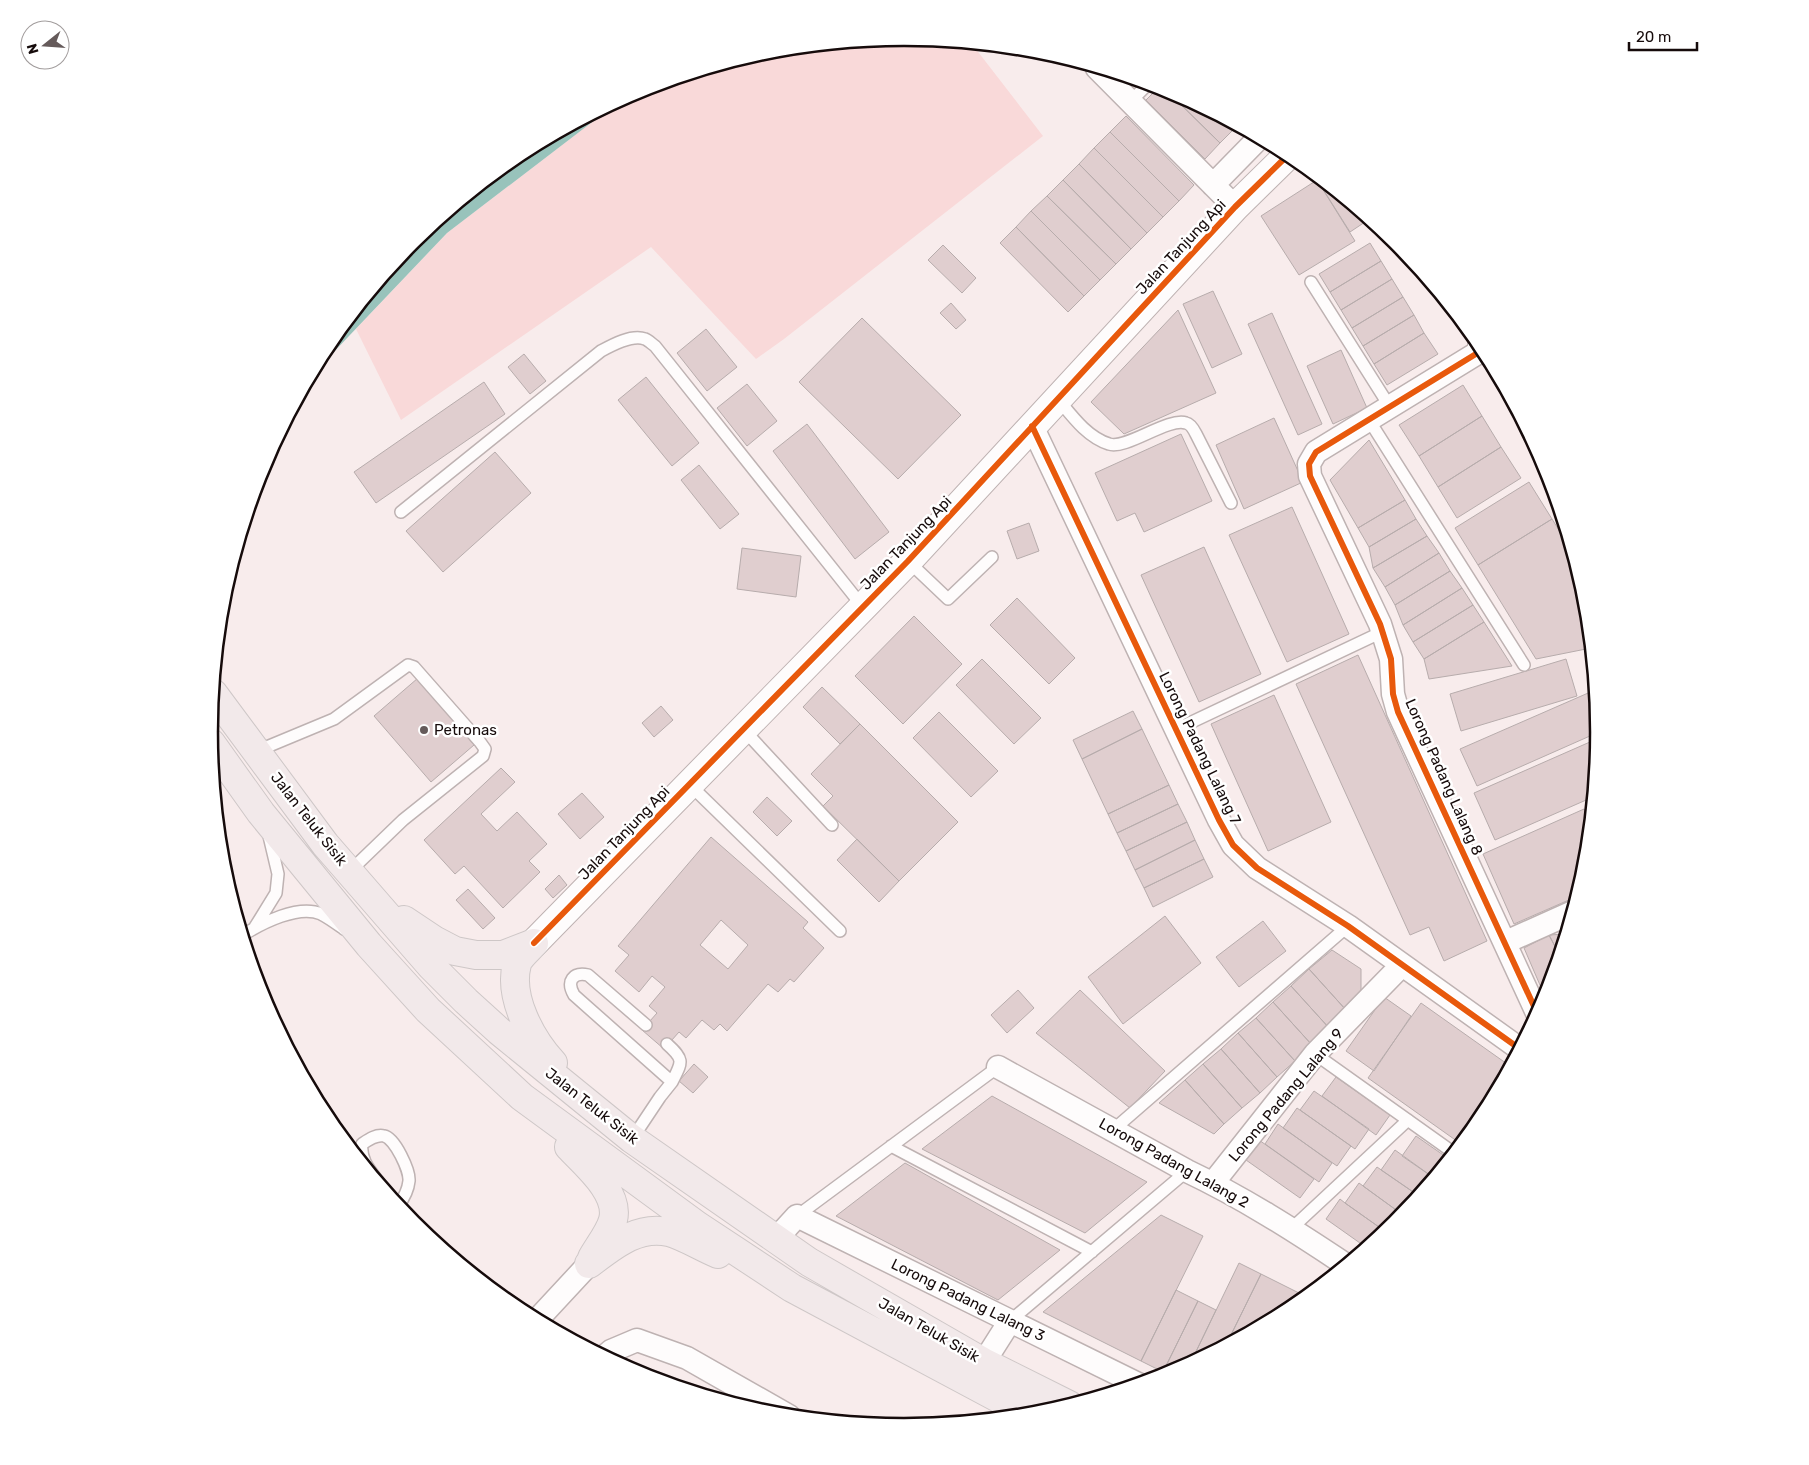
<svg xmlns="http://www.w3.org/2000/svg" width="1809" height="1465" font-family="Rubik,sans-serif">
	<rect width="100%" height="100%" fill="#f8ecec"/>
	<path fill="#f9d9d9" d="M 905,38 L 972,44 L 1043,136 L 784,339 L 756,359 L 651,247 L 401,420 L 356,329 L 447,233 L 604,113 L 639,90 L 769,51 Z"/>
	<path fill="#98c3bb" d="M 631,94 L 604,113 L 447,233 L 310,377 L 327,346 L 413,241 L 519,154 Z"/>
	<path fill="#e0cecf" stroke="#b7acac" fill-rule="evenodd" d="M 1159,87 L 1165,89 L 1220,143 L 1205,159 L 1146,100 Z
		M 1165,89 L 1231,123 L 1236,127 L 1220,143 Z
		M 1126,116 L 1194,185 L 1179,201 L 1110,132 Z
		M 1110,132 L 1179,201 L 1163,217 L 1094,148 Z
		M 1094,148 L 1163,217 L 1147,233 L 1079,164 Z
		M 1079,164 L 1147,233 L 1131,249 L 1063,180 Z
		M 1314,175 L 1366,217 L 1368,220 L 1350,232 Z
		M 1063,180 L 1131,249 L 1116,264 L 1047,196 Z
		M 1317,180 L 1355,241 L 1299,275 L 1261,216 Z
		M 1047,196 L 1116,264 L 1100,280 L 1031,211 Z
		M 1031,211 L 1100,280 L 1084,296 L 1016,227 Z
		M 1016,227 L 1084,296 L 1068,312 L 1000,243 Z
		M 1370,243 L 1381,261 L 1330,292 L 1319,274 Z
		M 943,245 L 976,278 L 962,293 L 928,260 Z
		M 1381,261 L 1392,279 L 1341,310 L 1330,292 Z
		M 1392,279 L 1403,297 L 1352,328 L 1341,310 Z
		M 1213,291 L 1242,354 L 1212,368 L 1183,304 Z
		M 1403,297 L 1414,315 L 1363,346 L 1352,328 Z
		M 951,303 L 966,320 L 956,329 L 940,313 Z
		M 1178,310 L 1216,393 L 1124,434 L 1091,402 Z
		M 1272,313 L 1322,424 L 1298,435 L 1248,324 Z
		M 1414,315 L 1424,333 L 1374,364 L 1363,346 Z
		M 862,318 L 961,415 L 898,479 L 799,382 Z
		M 706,329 L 737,367 L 707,391 L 677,353 Z
		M 1424,333 L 1438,354 L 1387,385 L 1374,364 Z
		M 1341,350 L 1367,408 L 1333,424 L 1307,366 Z
		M 524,354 L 546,381 L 530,394 L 508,367 Z
		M 646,377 L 699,443 L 672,466 L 618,400 Z
		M 484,382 L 505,414 L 376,503 L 354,472 Z
		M 747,384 L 777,421 L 747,446 L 717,408 Z
		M 1463,385 L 1482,416 L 1419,456 L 1399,425 Z
		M 1482,416 L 1501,447 L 1438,487 L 1419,456 Z
		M 1274,418 L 1303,482 L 1244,509 L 1216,445 Z
		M 807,424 L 889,532 L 855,559 L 773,451 Z
		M 1181,434 L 1212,501 L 1144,532 L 1135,513 L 1117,521 L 1095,473 Z
		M 1369,440 L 1405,500 L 1358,528 L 1330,480 Z
		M 1501,447 L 1521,478 L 1457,518 L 1438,487 Z
		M 495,452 L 531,493 L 443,572 L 406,531 Z
		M 699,465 L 739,514 L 720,529 L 681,480 Z
		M 1529,482 L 1552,519 L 1478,565 L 1455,528 Z
		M 1405,500 L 1416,519 L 1369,547 L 1358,528 Z
		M 1292,507 L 1349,634 L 1287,662 L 1229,535 Z
		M 1416,519 L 1427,536 L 1373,568 L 1369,547 Z
		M 1552,519 L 1572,551 L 1586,597 L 1591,648 L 1536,659 L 1478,565 Z
		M 1029,523 L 1039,551 L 1017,559 L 1007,531 Z
		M 1427,536 L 1439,553 L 1385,587 L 1373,568 Z
		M 1204,547 L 1261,674 L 1199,702 L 1141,575 Z
		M 742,548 L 801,556 L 796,597 L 737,589 Z
		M 1439,553 L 1450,571 L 1395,605 L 1385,587 Z
		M 1450,571 L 1462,588 L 1403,625 L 1395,605 Z
		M 1462,588 L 1473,605 L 1413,642 L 1403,625 Z
		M 1017,598 L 1075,658 L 1049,684 L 990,625 Z
		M 1473,605 L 1484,622 L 1424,659 L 1413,642 Z
		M 914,616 L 962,664 L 903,724 L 855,676 Z
		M 1484,622 L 1512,666 L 1429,679 L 1424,659 Z
		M 1358,655 L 1487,941 L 1444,961 L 1429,927 L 1410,935 L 1296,684 Z
		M 982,659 L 1041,718 L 1014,744 L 956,685 Z
		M 1566,659 L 1577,696 L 1461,731 L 1450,694 Z
		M 418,678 L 474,745 L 431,782 L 374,716 Z
		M 822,687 L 860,724 L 840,744 L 803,707 Z
		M 1595,690 L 1599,732 L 1477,786 L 1460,749 Z
		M 1274,695 L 1331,822 L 1268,851 L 1211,724 Z
		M 661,706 L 673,720 L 654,737 L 642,723 Z
		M 1133,711 L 1142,729 L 1082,759 L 1073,740 Z
		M 939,712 L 998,771 L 971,797 L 913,738 Z
		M 860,724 L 958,822 L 899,881 L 823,806 L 833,796 L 811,774 Z
		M 1142,729 L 1169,785 L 1108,814 L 1082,759 Z
		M 1599,738 L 1593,797 L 1495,840 L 1474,793 Z
		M 501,768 L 515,782 L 481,814 L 497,831 L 517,812 L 547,844 L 529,861 L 540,872 L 503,908 L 464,866 L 455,874 L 424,840 Z
		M 1169,785 L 1178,804 L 1117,833 L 1108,814 Z
		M 582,793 L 604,817 L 580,839 L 558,814 Z
		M 767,797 L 792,821 L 777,836 L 753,812 Z
		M 1178,804 L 1187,822 L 1126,851 L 1117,833 Z
		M 1584,809 L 1590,825 L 1586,868 L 1578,896 L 1514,924 L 1483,854 Z
		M 1187,822 L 1195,840 L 1135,870 L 1126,851 Z
		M 711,837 L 808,922 L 803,928 L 824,948 L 794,982 L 790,979 L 778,992 L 768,984 L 727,1031 L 720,1024 L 714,1030 L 702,1020 L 686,1038 L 679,1032 L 664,1049 L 642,1030 L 657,1013 L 649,1006 L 665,987 L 652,976 L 639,992 L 615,971 L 629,955 L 618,946 ZM 721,920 L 748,945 L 728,969 L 700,945 Z
		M 857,839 L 899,881 L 879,902 L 837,860 Z
		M 1195,840 L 1204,859 L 1144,888 L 1135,870 Z
		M 1204,859 L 1213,877 L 1153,907 L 1144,888 Z
		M 559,875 L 567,885 L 553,898 L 545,889 Z
		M 468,889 L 495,918 L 483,929 L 456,900 Z
		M 1165,916 L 1201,963 L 1123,1024 L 1088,977 Z
		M 1263,921 L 1286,951 L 1239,987 L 1216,957 Z
		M 1566,934 L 1560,956 L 1549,935 Z
		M 1549,935 L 1560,956 L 1546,999 L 1524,948 Z
		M 1332,950 L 1361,969 L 1361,996 L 1346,1010 L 1309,969 Z
		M 1309,969 L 1346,1010 L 1330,1029 L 1291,986 Z
		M 1291,986 L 1330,1029 L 1312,1045 L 1273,1002 Z
		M 1018,990 L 1034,1008 L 1007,1033 L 991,1015 Z
		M 1080,990 L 1165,1071 L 1130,1108 L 1036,1033 Z
		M 1384,997 L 1411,1016 L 1374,1071 L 1346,1051 Z
		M 1273,1002 L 1312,1045 L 1295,1061 L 1256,1018 Z
		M 1421,1003 L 1510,1066 L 1482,1119 L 1461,1144 L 1368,1078 Z
		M 1256,1018 L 1295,1061 L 1277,1077 L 1238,1033 Z
		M 1238,1033 L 1277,1077 L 1260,1093 L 1221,1049 Z
		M 1221,1049 L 1260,1093 L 1242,1108 L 1203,1064 Z
		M 694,1064 L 708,1077 L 693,1093 L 679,1081 Z
		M 1203,1064 L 1242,1108 L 1224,1124 L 1185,1080 Z
		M 1336,1077 L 1390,1115 L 1376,1135 L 1322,1096 Z
		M 1185,1080 L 1224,1124 L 1214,1134 L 1159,1103 Z
		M 1314,1091 L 1369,1129 L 1355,1149 L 1300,1110 Z
		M 992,1096 L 1147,1182 L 1085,1233 L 922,1149 Z
		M 1297,1108 L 1351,1146 L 1337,1166 L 1283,1128 Z
		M 1278,1124 L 1332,1163 L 1319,1182 L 1265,1144 Z
		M 1416,1136 L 1449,1159 L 1434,1178 L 1402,1156 Z
		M 1259,1140 L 1314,1179 L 1300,1198 L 1246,1160 Z
		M 1395,1150 L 1434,1178 L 1419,1196 L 1381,1170 Z
		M 905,1163 L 1060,1250 L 998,1300 L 836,1216 Z
		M 1377,1167 L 1419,1196 L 1403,1215 L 1363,1186 Z
		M 1359,1183 L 1403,1215 L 1386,1232 L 1345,1203 Z
		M 1340,1199 L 1345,1203 L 1386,1232 L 1367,1248 L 1326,1219 Z
		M 1161,1215 L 1203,1236 L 1141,1361 L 1043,1312 Z
		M 1239,1263 L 1261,1274 L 1226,1345 L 1190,1364 Z
		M 1261,1274 L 1307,1297 L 1290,1311 L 1226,1345 Z
		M 1176,1290 L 1198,1301 L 1163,1372 L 1141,1361 Z
		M 1198,1301 L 1216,1310 L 1190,1364 L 1169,1375 L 1163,1372 Z
		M 636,1367 L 667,1383 L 638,1374 L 634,1372 Z"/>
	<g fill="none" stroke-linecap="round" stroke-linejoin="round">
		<defs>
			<path id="service" d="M 1130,102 L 1148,84
				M 1311,282 L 1390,407
				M 1058,399 C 1072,416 1087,437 1109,444 C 1126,450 1168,417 1186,423 C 1191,424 1194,430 1196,434 L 1231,503
				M 1369,420 L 1524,665
				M 401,512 L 601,351 C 612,345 632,334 645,339 C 648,340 652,344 655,346 L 863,607
				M 908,561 L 948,599 L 992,557
				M 743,729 L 832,825
				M 1177,729 L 1382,632
				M 257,751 L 334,719 L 408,665 L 414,667 L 480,742 L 485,749 L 483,756 L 403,820 L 349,872
				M 689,784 L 840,931
				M 255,927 L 276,893 L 278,874 L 269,836
				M 243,935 C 262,923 299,904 321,914 C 329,918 337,924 344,929
				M 667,1044 C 685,1060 682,1062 672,1082
				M 1315,1054 L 1454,1153
				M 1113,1130 L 1348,926
				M 632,1139 L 660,1097 L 672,1082 L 574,995 C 566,981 573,972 588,975 L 646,1025
				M 891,1146 L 1092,1252
				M 378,1181 C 369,1169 360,1159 362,1144 C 368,1140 376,1134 384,1136 C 395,1138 410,1171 409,1181 C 408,1191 404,1198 398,1206
				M 797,1216 L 998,1067
				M 1291,1229 L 1408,1120
				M 1010,1321 L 1187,1171"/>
			<path id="minor" d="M 1097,68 L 1235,207
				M 1213,185 L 1259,138
				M 1484,349 L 1316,452 L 1309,464 L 1310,476 L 1380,624 L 1391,659 L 1393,694 L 1398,712 L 1538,1015
				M 1032,426 L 1219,820 L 1233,845 L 1257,868 L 1348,926 L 1520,1049
				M 1506,942 L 1573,912
				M 998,1067 L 1187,1171 C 1242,1197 1295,1231 1346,1265
				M 1213,1183 L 1315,1054 L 1402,965
				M 776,1239 L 797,1216 L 1138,1384
				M 537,1320 L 589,1264
				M 605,1356 L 611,1351 L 637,1340 L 687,1358 L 789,1416
				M 984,1362 L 1010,1321"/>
			<path id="tertiary" d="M 1482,345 L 1484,349
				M 534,943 L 908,561 L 1235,207 L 1289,154"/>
			<path id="primary" d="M 213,693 L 325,844 L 431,966 L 466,1001 L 499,1031 L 632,1139 L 809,1262 L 983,1362 L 1069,1405
				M 211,743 L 261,813 L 369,945 L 428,1010 L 522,1097 L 698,1226 L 792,1288 L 1030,1415
				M 404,920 L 434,940 L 455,951 L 476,955 L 503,955 L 534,943
				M 534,943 C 529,949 519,957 517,964 C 508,997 531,1039 553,1063
				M 569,1147 C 586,1165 620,1193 613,1220 C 610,1232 598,1247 592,1258
				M 589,1264 C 613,1246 637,1225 669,1232 C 684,1236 703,1248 718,1254"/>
		</defs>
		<use href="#service" stroke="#beb2b2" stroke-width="14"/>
		<use href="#minor" stroke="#beb2b2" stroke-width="25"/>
		<use href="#tertiary" stroke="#beb2b2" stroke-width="30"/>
		<use href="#primary" stroke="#cec7c7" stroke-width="30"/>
		<use href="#service" stroke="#fefcfc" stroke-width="11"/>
		<use href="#minor" stroke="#fefcfc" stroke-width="22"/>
		<use href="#tertiary" stroke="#fefcfc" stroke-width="28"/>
		<use href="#primary" stroke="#f2e9ea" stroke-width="28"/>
		<defs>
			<path id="cycleway" d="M 1482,345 L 1484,349 L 1316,452 L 1309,464 L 1310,476 L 1380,624 L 1391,659 L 1393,694 L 1398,712 L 1538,1015
				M 1032,426 L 1219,820 L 1233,845 L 1257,868 L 1348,926 L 1520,1049
				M 534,943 L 908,561 L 1235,207 L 1289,154"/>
		</defs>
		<use href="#cycleway" stroke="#fff" stroke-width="9"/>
		<use href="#cycleway" stroke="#e8590c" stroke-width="6"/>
	</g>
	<circle fill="#655a5a" stroke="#fff" stroke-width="2" cx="424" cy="730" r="5"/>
	<g text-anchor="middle" stroke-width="5" stroke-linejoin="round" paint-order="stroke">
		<g font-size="15" fill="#160b0b" stroke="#fff">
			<text transform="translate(1181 247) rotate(-47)" y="5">Jalan Tanjung Api</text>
			<text transform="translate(906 543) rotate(-46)" y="5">Jalan Tanjung Api</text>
			<text transform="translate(1200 748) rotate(64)" y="5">Lorong Padang Lalang 7</text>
			<text transform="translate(1444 777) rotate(66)" y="5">Lorong Padang Lalang 8</text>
			<text transform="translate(309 819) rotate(52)" y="5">Jalan Teluk Sisik</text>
			<text transform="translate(624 833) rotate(-46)" y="5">Jalan Tanjung Api</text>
			<text transform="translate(1286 1095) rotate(-50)" y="5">Lorong Padang Lalang 9</text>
			<text transform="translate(592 1106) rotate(38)" y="5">Jalan Teluk Sisik</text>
			<text transform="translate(1174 1163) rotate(29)" y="5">Lorong Padang Lalang 2</text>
			<text transform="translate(968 1300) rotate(26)" y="5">Lorong Padang Lalang 3</text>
			<text transform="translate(929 1330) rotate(30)" y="5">Jalan Teluk Sisik</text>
		</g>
		<g font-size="15" fill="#160b0b" stroke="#fff" text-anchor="start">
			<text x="434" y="735">Petronas</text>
		</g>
	</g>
	<path d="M0 0H1809V1465H0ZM218 732a686 686 0 1 1 1372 0a686 686 0 1 1-1372 0Z" fill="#fff" fill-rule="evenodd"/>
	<path fill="none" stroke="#160b0b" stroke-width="2.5" d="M218 732a686 686 0 1 1 1372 0a686 686 0 1 1-1372 0Z"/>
	<g transform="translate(45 45) rotate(253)"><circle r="24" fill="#ffffff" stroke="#a29d9d"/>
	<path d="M0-4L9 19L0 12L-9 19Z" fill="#655a5a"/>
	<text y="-8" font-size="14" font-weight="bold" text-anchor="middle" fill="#160b0b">N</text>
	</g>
	<path d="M1629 42v8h68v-8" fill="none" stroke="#160b0b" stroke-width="2.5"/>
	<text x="1636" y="42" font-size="15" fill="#160b0b" stroke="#ffffff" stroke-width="4" paint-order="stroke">20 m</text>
</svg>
